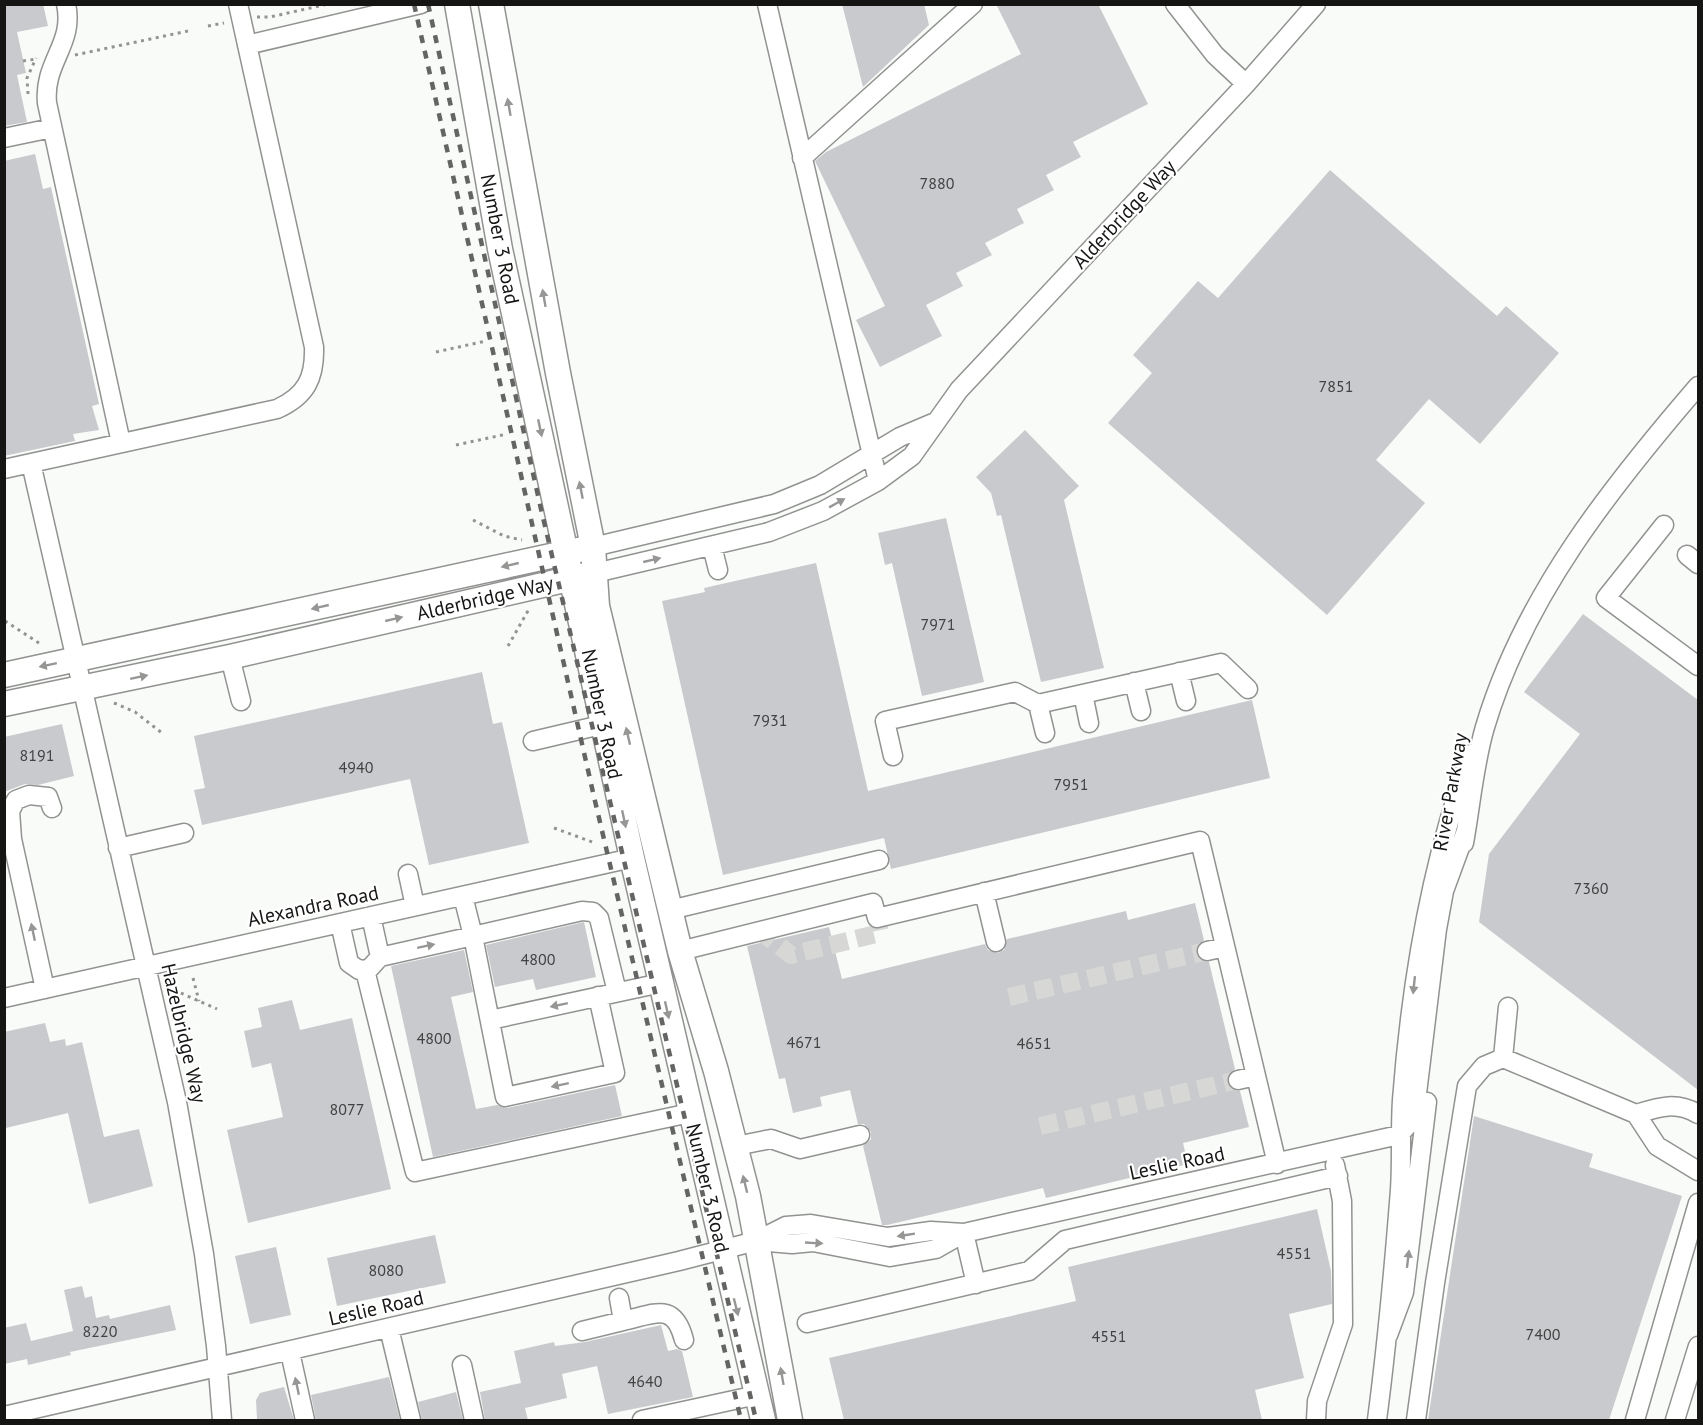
<svg xmlns="http://www.w3.org/2000/svg" width="1703" height="1425" font-family="'PT Sans',sans-serif">
	<rect width="100%" height="100%" fill="#f9fbf8"/>
	<path fill="#c9cacd" d="M 4,4 L 43,4 L 48,26 L 17,32 L 26,73 L 17,75 L 27,122 L 4,126 Z
		M 842,4 L 924,4 L 929,25 L 863,87 Z
		M 996,4 L 1098,4 L 1148,104 L 1073,142 L 1081,157 L 1046,175 L 1054,190 L 1017,209 L 1024,223 L 985,243 L 992,255 L 956,273 L 963,286 L 926,305 L 942,336 L 880,367 L 856,320 L 885,306 L 815,161 L 826,152 L 1021,54 Z
		M 35,154 L 43,189 L 51,187 L 99,404 L 92,406 L 99,430 L 73,434 L 75,441 L 4,456 L 4,161 Z
		M 1330,170 L 1497,316 L 1506,306 L 1559,353 L 1480,444 L 1429,399 L 1376,460 L 1425,503 L 1327,615 L 1108,423 L 1152,373 L 1133,355 L 1198,281 L 1218,298 Z
		M 1025,430 L 1079,486 L 1064,500 L 1104,668 L 1041,682 L 1001,515 L 997,516 L 991,493 L 976,477 Z
		M 946,518 L 984,682 L 922,696 L 892,563 L 885,565 L 878,533 Z
		M 816,563 L 868,791 L 1252,700 L 1270,778 L 891,869 L 884,838 L 723,875 L 662,601 L 705,592 L 704,588 Z
		M 1583,614 L 1698,700 L 1698,1090 L 1479,922 L 1489,854 L 1580,734 L 1524,692 Z
		M 482,672 L 493,724 L 502,722 L 529,843 L 429,865 L 410,779 L 202,825 L 194,790 L 205,788 L 194,736 Z
		M 62,724 L 74,776 L 38,785 L 25,784 L 4,792 L 4,737 Z
		M 1195,903 L 1204,940 L 1197,947 L 1196,954 L 1203,961 L 1209,962 L 1235,1069 L 1228,1076 L 1227,1083 L 1234,1090 L 1240,1091 L 1249,1127 L 1183,1143 L 1188,1164 L 1046,1198 L 1043,1188 L 887,1225 L 882,1225 L 863,1146 L 871,1139 L 871,1132 L 864,1124 L 858,1124 L 850,1090 L 820,1097 L 822,1106 L 793,1113 L 785,1078 L 779,1079 L 747,946 L 829,927 L 842,979 L 985,944 L 988,950 L 998,953 L 1004,950 L 1007,939 L 1126,911 L 1128,920 Z
		M 584,922 L 596,977 L 536,990 L 533,979 L 495,987 L 486,945 Z
		M 464,950 L 473,992 L 451,997 L 476,1109 L 497,1105 L 507,1108 L 615,1085 L 622,1116 L 433,1157 L 391,966 Z
		M 292,1000 L 300,1030 L 352,1018 L 391,1189 L 248,1223 L 227,1130 L 283,1117 L 271,1063 L 252,1068 L 244,1031 L 262,1027 L 258,1008 Z
		M 45,1023 L 50,1042 L 65,1039 L 66,1046 L 82,1042 L 104,1137 L 139,1129 L 153,1186 L 89,1204 L 68,1113 L 6,1128 L 4,1032 Z
		M 1474,1116 L 1593,1154 L 1589,1167 L 1682,1196 L 1609,1420 L 1428,1420 Z
		M 1317,1209 L 1331,1271 L 1332,1304 L 1289,1314 L 1304,1378 L 1255,1390 L 1262,1420 L 844,1420 L 829,1358 L 1076,1301 L 1068,1267 Z
		M 435,1235 L 446,1283 L 337,1306 L 327,1258 Z
		M 276,1247 L 291,1315 L 250,1324 L 235,1256 Z
		M 82,1286 L 85,1298 L 92,1296 L 96,1318 L 109,1315 L 110,1319 L 170,1305 L 176,1330 L 70,1352 L 71,1355 L 28,1365 L 27,1359 L 4,1364 L 4,1328 L 26,1323 L 31,1341 L 73,1331 L 64,1290 Z
		M 661,1325 L 668,1351 L 677,1349 L 682,1351 L 693,1397 L 608,1414 L 597,1366 L 562,1374 L 567,1398 L 525,1408 L 528,1420 L 485,1420 L 480,1392 L 521,1383 L 514,1351 L 554,1342 L 555,1346 L 585,1342 Z
		M 389,1377 L 400,1420 L 316,1420 L 311,1395 Z
		M 284,1387 L 294,1420 L 257,1420 L 256,1400 L 260,1393 Z
		M 456,1392 L 463,1420 L 422,1420 L 418,1402 Z"/>
	<g fill="none" stroke-linecap="round" stroke-linejoin="round">
		<path stroke="#d7d8d6" stroke-width="18" stroke-dasharray="18 9" stroke-linecap="butt" d="M 759,930 L 791,955 L 880,933 L 877,918
			M 1009,997 L 1207,951
			M 1040,1126 L 1238,1080"/>
		<defs>
			<path id="minor" d="M 66,4 C 75,44 43,62 47,103 L 121,443
				M 767,4 L 878,481
				M 1175,4 L 1215,55 L 1246,84
				M 247,45 L 421,4
				M 4,138 L 52,128
				M 802,158 L 973,4
				M 31,463 L 177,1102 L 204,1254 L 216,1346 L 222,1420
				M 4,469 L 277,409 C 306,396 315,378 314,347 L 238,4
				M 1664,525 L 1606,598 L 1698,666
				M 712,546 L 718,570
				M 593,547 L 774,504 L 820,485 L 900,437 L 933,423
				M 1687,555 L 1698,564
				M 595,573 L 769,532 L 823,511 L 878,481 L 912,456 L 959,390 L 1246,84 L 1316,4
				M 230,657 L 241,701
				M 1179,672 L 1186,701
				M 1134,682 L 1141,711
				M 1083,694 L 1089,723
				M 1038,704 L 1045,733
				M 533,741 L 605,724
				M 893,756 L 885,721 L 1015,692 L 1038,704 L 1221,663 L 1248,689
				M 1464,843 C 1471,804 1474,764 1485,727 C 1524,596 1611,487 1698,386
				M 118,848 L 184,833
				M 408,874 L 415,906
				M 984,892 L 996,942
				M 463,896 L 473,936 L 582,911 L 593,912 L 599,918 L 617,992
				M 670,910 L 879,860
				M 340,923 L 349,963 L 359,970 L 369,969 L 380,957 L 371,916
				M 680,951 L 873,903 L 877,918 L 1200,841 L 1277,1164
				M 1207,951 L 1225,947
				M 380,957 L 473,936 L 505,1097 L 615,1073 L 598,996
				M 365,970 L 415,1172 L 690,1113
				M 45,989 L 12,839 L 10,811 L 16,800 L 29,795 L 48,797 L 52,808
				M 4,998 L 632,858
				M 490,1020 L 661,983
				M 1503,1058 L 1508,1007
				M 1238,1080 L 1256,1076
				M 1636,1114 C 1659,1107 1676,1101 1698,1114
				M 736,1146 L 771,1139 L 800,1149 L 860,1135
				M 964,1233 L 976,1284
				M 757,1241 L 792,1244 L 813,1242 L 890,1257 L 936,1249 L 964,1233
				M 619,1298 L 623,1321 C 655,1314 674,1301 684,1340
				M 807,1323 L 1029,1271 L 1065,1240 L 1338,1176
				M 389,1328 L 411,1420
				M 582,1331 L 623,1321
				M 1388,1335 L 1404,1292 L 1427,1102
				M 290,1352 L 305,1420
				M 462,1365 L 474,1420
				M 4,1416 L 679,1261 L 756,1241 L 786,1226 L 811,1224 L 888,1237 L 931,1231 L 964,1233 L 1399,1135 L 1414,1118 L 1437,929 L 1444,891 L 1466,831
				M 642,1420 L 757,1395
				M 1316,1420 L 1317,1401 L 1343,1324 L 1342,1201 L 1335,1165
				M 1377,1420 C 1387,1344 1394,1267 1400,1190 C 1402,1160 1400,1130 1402,1100 C 1411,982 1430,865 1471,754
				M 1416,1420 L 1435,1283 L 1467,1086 L 1484,1066 L 1503,1058 L 1636,1114 L 1657,1146 L 1698,1171
				M 1635,1420 L 1698,1203
				M 1675,1420 L 1698,1346"/>
			<path id="major" d="M 457,4 L 500,249 L 632,858 L 763,1420
				M 491,4 L 558,373 L 593,547 L 597,606 L 680,951 L 716,1071 L 748,1196 L 790,1420
				M 4,675 L 583,549
				M 4,704 L 230,657 L 586,575"/>
		</defs>
		<use href="#minor" stroke="#919390" stroke-width="21"/>
		<use href="#major" stroke="#919390" stroke-width="27"/>
		<path stroke="#939492" stroke-width="3" stroke-dasharray="3 4.5" stroke-linecap="butt" d="M 257,17 L 270,17 L 328,4
			M 208,26 L 224,23
			M 75,55 L 188,31
			M 23,61 L 36,59
			M 28,94 L 27,78 L 36,58
			M 436,352 L 486,341
			M 456,445 L 507,434
			M 473,520 L 504,536 L 522,540
			M 5,621 L 42,645
			M 508,646 L 529,609
			M 114,703 L 135,712 L 162,733
			M 554,828 L 595,843
			M 193,978 L 199,1001
			M 174,990 L 217,1009"/>
		<use href="#minor" stroke="#fff" stroke-width="18"/>
		<use href="#major" stroke="#fff" stroke-width="24"/>
		<path stroke="#646563" stroke-width="4.5" stroke-dasharray="8 8" stroke-linecap="butt" d="M 414,4 L 595,801 L 741,1420
			M 428,4 L 541,509 L 756,1420"/>
	</g>
	<defs><path id="oneway-solid" d="M-6-.8H1V-3.2L6.5 0L1 3.2V.8H-6Z" transform="scale(1.5)"/></defs>
	<g fill="#969695">
		<use href="#oneway-solid" transform="translate(509 107) rotate(-100)"/>
		<use href="#oneway-solid" transform="translate(544 298) rotate(-100)"/>
		<use href="#oneway-solid" transform="translate(540 428) rotate(78)"/>
		<use href="#oneway-solid" transform="translate(581 490) rotate(-101)"/>
		<use href="#oneway-solid" transform="translate(837 503) rotate(-29)"/>
		<use href="#oneway-solid" transform="translate(652 560) rotate(-13)"/>
		<use href="#oneway-solid" transform="translate(510 565) rotate(167)"/>
		<use href="#oneway-solid" transform="translate(320 607) rotate(167)"/>
		<use href="#oneway-solid" transform="translate(394 619) rotate(-13)"/>
		<use href="#oneway-solid" transform="translate(48 665) rotate(168)"/>
		<use href="#oneway-solid" transform="translate(139 677) rotate(-12)"/>
		<use href="#oneway-solid" transform="translate(628 736) rotate(-103)"/>
		<use href="#oneway-solid" transform="translate(624 819) rotate(78)"/>
		<use href="#oneway-solid" transform="translate(33 932) rotate(-102)"/>
		<use href="#oneway-solid" transform="translate(426 946) rotate(-12)"/>
		<use href="#oneway-solid" transform="translate(1414 985) rotate(96)"/>
		<use href="#oneway-solid" transform="translate(559 1005) rotate(168)"/>
		<use href="#oneway-solid" transform="translate(667 1010) rotate(77)"/>
		<use href="#oneway-solid" transform="translate(560 1085) rotate(168)"/>
		<use href="#oneway-solid" transform="translate(745 1184) rotate(-104)"/>
		<use href="#oneway-solid" transform="translate(906 1235) rotate(171)"/>
		<use href="#oneway-solid" transform="translate(814 1243) rotate(3)"/>
		<use href="#oneway-solid" transform="translate(1408 1259) rotate(-83)"/>
		<use href="#oneway-solid" transform="translate(736 1307) rotate(76)"/>
		<use href="#oneway-solid" transform="translate(782 1376) rotate(-100)"/>
		<use href="#oneway-solid" transform="translate(297 1386) rotate(-102)"/>
	</g>
	<g text-anchor="middle" stroke-width="4.5" stroke-linejoin="round" paint-order="stroke">
		<g font-size="16" fill="#424242">
			<text x="937" y="189">7880</text>
			<text x="1336" y="392">7851</text>
			<text x="938" y="630">7971</text>
			<text x="770" y="726">7931</text>
			<text x="37" y="761">8191</text>
			<text x="356" y="773">4940</text>
			<text x="1071" y="790">7951</text>
			<text x="1591" y="894">7360</text>
			<text x="538" y="965">4800</text>
			<text x="434" y="1044">4800</text>
			<text x="804" y="1048">4671</text>
			<text x="1034" y="1049">4651</text>
			<text x="347" y="1115">8077</text>
			<text x="1294" y="1259">4551</text>
			<text x="386" y="1276">8080</text>
			<text x="100" y="1337">8220</text>
			<text x="1543" y="1340">7400</text>
			<text x="1109" y="1342">4551</text>
			<text x="645" y="1387">4640</text>
		</g>
		<g font-size="20" fill="#151514" stroke="#fff">
			<text transform="translate(1124 214) rotate(-47)" y="7">Alderbridge Way</text>
			<text transform="translate(500 239) rotate(79)" y="7">Number 3 Road</text>
			<text transform="translate(485 598) rotate(-13)" y="7">Alderbridge Way</text>
			<text transform="translate(602 714) rotate(78)" y="7">Number 3 Road</text>
			<text transform="translate(1450 792) rotate(-80)" y="7">River Parkway</text>
			<text transform="translate(313 906) rotate(-12)" y="7">Alexandra Road</text>
			<text transform="translate(184 1033) rotate(77)" y="7">Hazelbridge Way</text>
			<text transform="translate(1177 1163) rotate(-12)" y="7">Leslie Road</text>
			<text transform="translate(708 1188) rotate(77)" y="7">Number 3 Road</text>
			<text transform="translate(376 1308) rotate(-13)" y="7">Leslie Road</text>
		</g>
	</g>
	<rect width="1703" height="1425" fill="none" stroke="#151514" stroke-width="12"/>
</svg>
